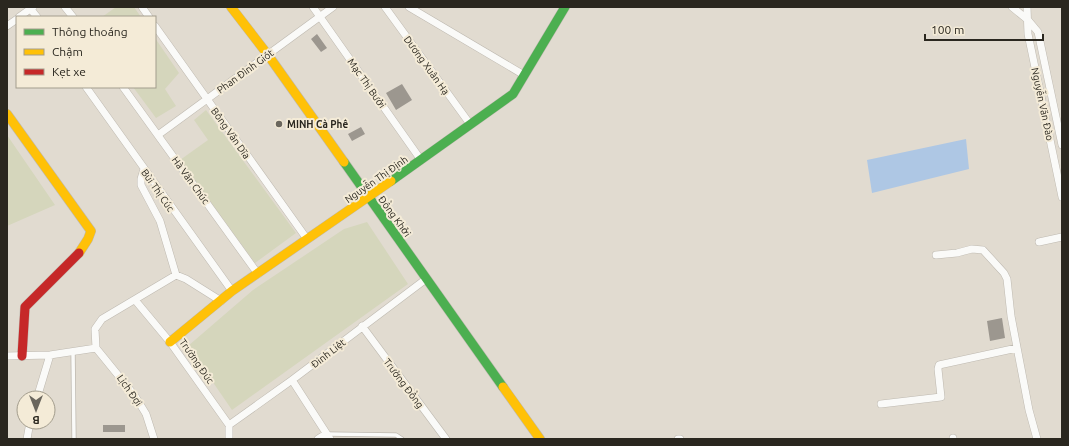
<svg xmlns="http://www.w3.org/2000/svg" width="1069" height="446" font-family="Ubuntu,sans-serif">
	<rect width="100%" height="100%" fill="#e1dbd0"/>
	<path fill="#d5d6bc" d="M 116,7 L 134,7 L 141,17 L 102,17 Z
		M 155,38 L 179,73 L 165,89 L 176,106 L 156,118 L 133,87 L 155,87 Z
		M 206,110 L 296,233 L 255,263 L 180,160 L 208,140 L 194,120 Z
		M 7,135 L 55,205 L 7,226 Z
		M 367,222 L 408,284 L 232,410 L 188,346 L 253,290 L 344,229 Z"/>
	<path fill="#aec7e4" d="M 966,139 L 969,169 L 872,193 L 867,160 Z"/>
	<path fill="#9c978f" d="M 317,34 L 327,48 L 321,52 L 311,39 Z
		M 402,84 L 412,100 L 396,110 L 386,93 Z
		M 361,127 L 365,134 L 352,141 L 348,134 Z
		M 1002,318 L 1005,338 L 990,341 L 987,321 Z
		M 103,425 L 125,425 L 125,432 L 103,432 Z"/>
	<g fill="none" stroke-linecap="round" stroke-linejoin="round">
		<defs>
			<path id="lane" d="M 73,351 L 74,439
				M 327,434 L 396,435 L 402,439"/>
			<path id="street" d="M 29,7 L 37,17
				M 65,7 L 73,17
				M 142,7 L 149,17
				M 313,7 L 421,160
				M 385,7 L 470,124
				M 409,7 L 524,75
				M 1012,7 L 1028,20 L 1038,32 L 1062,145
				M 1027,7 L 1028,34 L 1062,197
				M 19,17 L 33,7
				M 7,26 L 17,19
				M 155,26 L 307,239
				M 86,87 L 232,291
				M 123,87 L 258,274
				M 158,135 L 333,7
				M 144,169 L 141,179 L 141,185 L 160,221 L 176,275
				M 1039,242 L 1062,237
				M 936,255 L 957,253 L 972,249 L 983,250 L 1004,273 L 1007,279 L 1011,316 L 1029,410 L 1037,439
				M 135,300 L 170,342 L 229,425 L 229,439
				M 362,326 L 446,439
				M 96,348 L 135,396 L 146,414 L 154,439
				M 7,356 L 50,355 L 96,348 L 95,329 L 102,319 L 176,275 L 186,279 L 221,301
				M 292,380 L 330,439
				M 37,398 L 50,355
				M 881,404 L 941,397 L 938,369 L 939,365 L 1017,348
				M 229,425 L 292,380 L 426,279
				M 953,438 L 953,439
				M 27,439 L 30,422
				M 318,439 L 326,434
				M 678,439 L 680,439"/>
			<path id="fast" d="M 344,162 L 503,387
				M 391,181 L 513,94 L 565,7"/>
			<path id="slow" d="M 231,7 L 268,55 L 344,162
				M 7,114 L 91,231 L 88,239 L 79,253
				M 170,342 L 232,291 L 391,181
				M 503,387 L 540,439"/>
			<path id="jam" d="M 22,356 L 25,307 L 79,253"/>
		</defs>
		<use href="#lane" stroke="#beb9b0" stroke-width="5"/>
		<use href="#street" stroke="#beb9b0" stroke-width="8"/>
		<use href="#fast" stroke="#beb9b0" stroke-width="10"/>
		<use href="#slow" stroke="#beb9b0" stroke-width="10"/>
		<use href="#jam" stroke="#beb9b0" stroke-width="10"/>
		<use href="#lane" stroke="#fafaf8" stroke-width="3.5"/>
		<use href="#street" stroke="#fafaf8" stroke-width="7"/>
		<use href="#fast" stroke="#4caf50" stroke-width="9"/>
		<use href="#slow" stroke="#ffc107" stroke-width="9"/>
		<use href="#jam" stroke="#c62828" stroke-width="9"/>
	</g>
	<circle fill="#6a665d" stroke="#f4ebd7" stroke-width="1.5" cx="279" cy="124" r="4"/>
	<g text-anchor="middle" stroke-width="4" stroke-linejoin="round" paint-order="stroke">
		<g font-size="10" fill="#2a271f" stroke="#f4ebd7">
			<text transform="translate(427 65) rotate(54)" y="4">Dương Xuân Hạ</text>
			<text transform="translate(245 71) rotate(-36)" y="4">Phan Đình Giót</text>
			<text transform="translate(367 83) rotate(55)" y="4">Mạc Thị Bưởi</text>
			<text transform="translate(1043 104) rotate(78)" y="4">Nguyễn Văn Đào</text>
			<text transform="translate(231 133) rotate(55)" y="4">Bông Văn Dĩa</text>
			<text transform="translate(376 179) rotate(-35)" y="4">Nguyễn Thị Định</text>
			<text transform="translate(191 180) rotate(54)" y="4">Hà Văn Chúc</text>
			<text transform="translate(158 190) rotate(55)" y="4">Bùi Thị Cúc</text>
			<text transform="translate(395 216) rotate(54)" y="4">Đồng Khởi</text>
			<text transform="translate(328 353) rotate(-38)" y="4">Đinh Liệt</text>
			<text transform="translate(197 361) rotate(55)" y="4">Trường Đúc</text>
			<text transform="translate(404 383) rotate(53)" y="4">Trường Đồng</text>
			<text transform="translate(130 390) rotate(55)" y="4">Lịch Đợi</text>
		</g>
		<g font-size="10" font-weight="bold" fill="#2a271f" stroke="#f4ebd7" text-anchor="start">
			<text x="287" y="128">MINH Cà Phê</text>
		</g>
	</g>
	<rect width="1069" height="446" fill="none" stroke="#2a271f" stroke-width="16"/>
	<rect x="16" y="16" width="140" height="72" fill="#f4ebd7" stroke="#a39d8d"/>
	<rect x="24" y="29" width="20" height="6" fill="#4caf50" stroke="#a39d8d"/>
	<text x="52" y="36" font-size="12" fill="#2a271f">Thông thoáng</text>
	<rect x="24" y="49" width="20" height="6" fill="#ffc107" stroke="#a39d8d"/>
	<text x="52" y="56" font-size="12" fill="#2a271f">Chậm</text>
	<rect x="24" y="69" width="20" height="6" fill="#c62828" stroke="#a39d8d"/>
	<text x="52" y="76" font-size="12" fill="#2a271f">Kẹt xe</text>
	<g transform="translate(36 410) rotate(180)"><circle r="19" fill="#f4ebd7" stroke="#a39d8d"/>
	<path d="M0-3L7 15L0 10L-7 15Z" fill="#6a665d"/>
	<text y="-6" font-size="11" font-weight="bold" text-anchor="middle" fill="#2a271f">B</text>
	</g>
	<path d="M925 34v6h118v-6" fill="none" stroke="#2a271f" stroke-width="2"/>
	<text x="931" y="34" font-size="12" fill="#2a271f" stroke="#f4ebd7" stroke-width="3" paint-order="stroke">100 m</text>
</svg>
